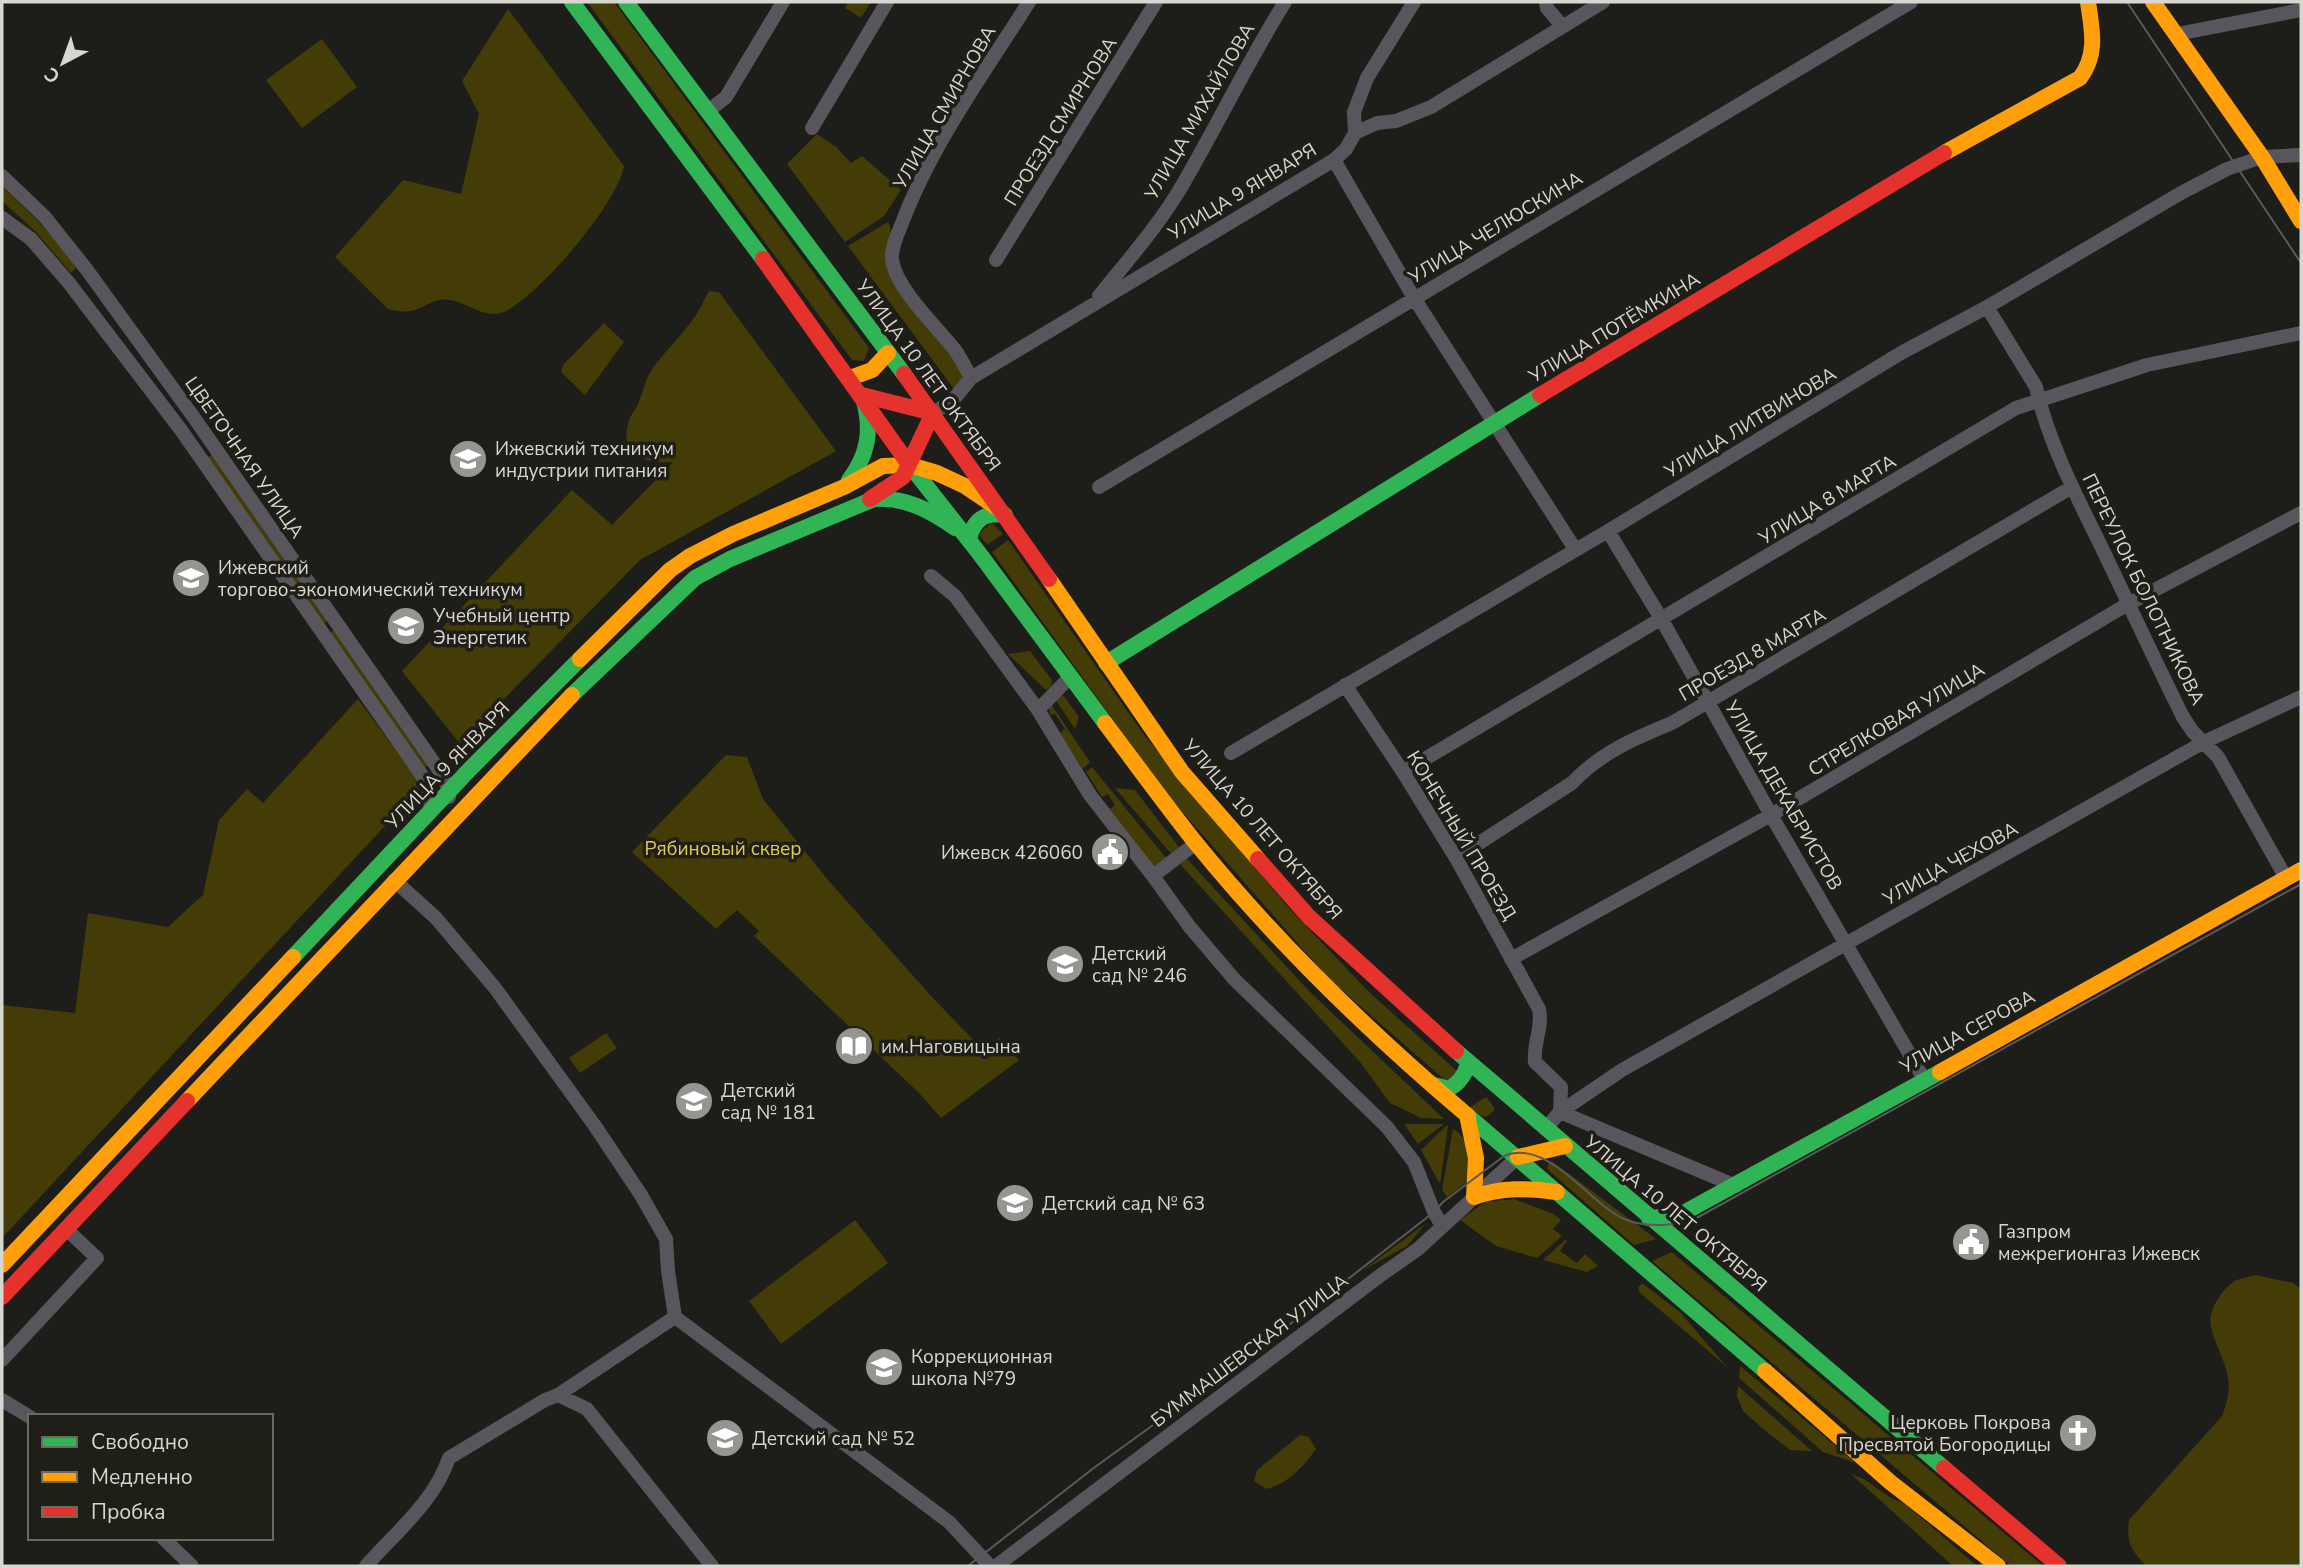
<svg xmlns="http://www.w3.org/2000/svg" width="2303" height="1568" font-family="'Nunito Sans',sans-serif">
	<rect width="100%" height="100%" fill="#1d1d19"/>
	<path fill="#433c06" d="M 587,2 L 614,2 L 869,348 L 864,361 L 852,360 Z
		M 848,2 L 871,2 L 861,18 L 845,8 Z
		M 508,9 L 624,166 C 618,203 540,294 506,311 C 487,321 469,303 450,300 C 436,297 427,306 414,310 C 406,313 396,311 388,309 L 335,257 L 403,180 L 461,194 L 479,114 L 462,81 Z
		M 322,39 L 357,87 L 302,128 L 266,80 Z
		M 817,134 L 836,147 L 851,163 L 862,156 L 901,190 L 884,216 L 845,242 L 787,164 Z
		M 2,186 L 40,223 L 78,266 L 71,273 L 37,233 L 2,201 Z
		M 888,222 C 894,231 887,245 887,257 L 960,363 L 963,378 L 954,389 L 848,246 Z
		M 709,291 L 719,292 L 836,451 L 640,560 L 460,744 L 402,671 L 572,490 L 612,525 L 673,462 C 644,464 616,454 630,418 C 632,413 636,409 638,404 C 644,390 645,377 655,365 C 668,348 684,333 696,315 C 701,308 704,299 709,291 Z
		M 604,323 L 624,342 L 585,395 L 561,372 L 564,364 Z
		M 214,453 L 331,618 L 322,625 L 205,459 Z
		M 991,522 L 1003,534 L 987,545 L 979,534 Z
		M 1008,540 L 1144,735 L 1288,907 L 1369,992 L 1458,1072 L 1447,1082 L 1328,978 L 1166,793 L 992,552 Z
		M 337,628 L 431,764 L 422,770 L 328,634 Z
		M 1030,651 L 1052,680 L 1051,687 L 1046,690 L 1008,654 Z
		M 1061,695 L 1064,696 L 1079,717 L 1075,729 L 1055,699 Z
		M 358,699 L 422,786 L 2,1238 L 2,1005 L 75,1013 L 88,913 L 168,927 L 203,895 L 219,820 L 247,789 L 263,803 Z
		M 1051,704 L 1090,762 L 1083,769 L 1060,733 L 1065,729 L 1055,714 L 1050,715 L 1049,708 Z
		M 726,755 L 747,757 L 763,799 L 828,880 L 932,997 L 984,1051 L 999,1038 L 1019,1060 L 941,1118 L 919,1093 L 754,936 L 759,931 L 737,910 L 716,929 L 632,852 Z
		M 1092,767 L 1167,859 L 1154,869 L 1110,809 L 1115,805 L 1108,794 L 1102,797 L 1086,772 Z
		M 1115,788 L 1135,790 L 1179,847 L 1173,856 Z
		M 1187,859 L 1308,990 L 1444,1119 L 1421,1118 L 1390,1103 L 1360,1062 L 1180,864 Z
		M 606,1033 L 617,1048 L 580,1073 L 569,1058 Z
		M 1486,1097 L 1494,1107 L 1494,1111 L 1486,1117 L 1481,1116 L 1470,1107 Z
		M 1404,1124 L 1444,1124 L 1418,1144 Z
		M 1447,1125 L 1448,1127 L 1440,1184 L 1421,1150 Z
		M 1453,1129 C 1469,1136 1469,1163 1472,1178 L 1447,1197 L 1442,1190 Z
		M 1552,1161 L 1656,1239 L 1634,1245 L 1547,1169 L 1548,1164 Z
		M 1514,1199 L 1554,1214 L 1561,1220 L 1553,1229 L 1562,1236 L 1537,1258 L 1496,1246 L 1460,1220 L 1485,1202 Z
		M 855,1220 L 888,1263 L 781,1344 L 749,1301 Z
		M 1425,1224 L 1407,1246 L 1363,1270 Z
		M 1565,1240 L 1567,1241 L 1560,1251 L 1577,1263 L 1585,1254 L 1598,1266 L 1587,1272 L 1543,1260 Z
		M 1672,1252 L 2043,1566 L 2011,1566 L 1652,1261 Z
		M 2256,1275 L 2293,1283 L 2301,1289 L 2301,1566 L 2146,1566 C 2131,1550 2126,1542 2129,1520 L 2222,1416 C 2227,1403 2230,1391 2228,1378 C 2225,1360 2215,1344 2211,1327 C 2207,1311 2222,1289 2235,1281 C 2241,1278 2250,1277 2256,1275 Z
		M 1642,1283 L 1680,1312 L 1727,1367 L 1640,1293 L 1638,1288 Z
		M 1740,1366 L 1856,1463 L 1823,1452 L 1739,1378 Z
		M 1738,1386 L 1812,1451 L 1790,1450 L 1762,1428 L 1743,1411 L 1737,1396 Z
		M 1300,1435 L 1309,1437 L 1316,1449 C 1303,1467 1288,1484 1266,1489 L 1254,1481 L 1257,1470 Z
		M 1851,1474 L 1864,1479 L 1891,1498 L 1905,1504 L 1977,1566 L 1953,1566 Z"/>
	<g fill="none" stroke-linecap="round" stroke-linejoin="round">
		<path stroke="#59555d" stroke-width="14" d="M 1546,2 L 1547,8 L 1562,26
			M 2177,34 L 2301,10
			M 707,112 L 726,97 L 783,2
			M 812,128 L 887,2
			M 1355,133 L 1354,112 L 1367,78 L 1414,2
			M 1334,160 L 1414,298 L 1575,549
			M 2,176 L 45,217 L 87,270 L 195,419 L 441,773 L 450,791 L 449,797
			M 2,218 L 31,239 L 69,283 L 181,430 L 428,784 L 431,810
			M 996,260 L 1156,2
			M 1099,296 C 1128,260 1160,224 1183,184 C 1218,124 1248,61 1285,2
			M 1987,307 L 2036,387 C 2048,441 2075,493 2099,542 C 2127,600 2154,659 2183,717 L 2193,732 L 2218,757 L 2286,878
			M 971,378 C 966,369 961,358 955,350 C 938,328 895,288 892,259 C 891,248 898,233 902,223 C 932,144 984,73 1029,2
			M 933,413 L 953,400 L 971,378 L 1334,160 L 1346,149 L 1355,133 L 1377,123 L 1396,121 L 1431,107 L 1603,2
			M 1099,487 L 1911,2
			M 1608,531 L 1662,620 L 1771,815 L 1924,1079
			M 931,576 L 955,596 L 1038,710 L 1090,795 L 1153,876 L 1189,926 L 1234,979 L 1387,1127 L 1414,1162 L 1434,1212 L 1442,1226
			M 1345,685 L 1403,772 L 1456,858 L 1539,1009 C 1543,1028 1533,1042 1535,1062 L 1561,1087 L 1560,1112
			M 1038,710 L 1070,677
			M 1231,753 L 1608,531 L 1901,353 L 1987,307 L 2181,193 L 2227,169 L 2262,157 L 2301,155
			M 1403,772 L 2016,408 L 2147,365 L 2301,333
			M 1456,858 L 1572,783 C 1600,753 1635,738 1672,723 L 2072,487
			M 1153,876 L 1196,843
			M 1511,959 L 1771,815 L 2128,604 L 2301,513
			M 1560,1112 L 1736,1186
			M 1545,1129 L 1560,1112 L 1622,1070 L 2204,742 L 2301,697
			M 675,1317 L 949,1522 L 990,1566
			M 2,1360 L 97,1258 L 66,1229
			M 558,1395 L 587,1409 L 712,1566
			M 2,1400 L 30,1417
			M 163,1538 L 192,1566
			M 366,1566 C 396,1532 434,1502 449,1458 L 545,1400 L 558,1395 L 675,1317 L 668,1271 L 666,1239 L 641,1195 L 595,1126 L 495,988 L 436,918 L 394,880
			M 996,1566 L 1381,1275 L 1418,1249 L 1518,1157"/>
		<path stroke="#30b455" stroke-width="16" d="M 572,2 L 763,259
			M 626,2 L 904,374
			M 908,463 L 979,553 L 1105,723
			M 849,480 C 868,455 872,431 864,401
			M 969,539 C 974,519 985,512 1005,515
			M 1106,663 L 1540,395
			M 572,695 L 695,578 L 730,559 L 874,499 C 905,497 930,510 955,528
			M 293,957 L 470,769 L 580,659
			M 1456,1051 L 1944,1468
			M 1434,1085 L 1449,1089 C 1459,1083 1465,1075 1468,1064
			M 1468,1116 L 1765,1371
			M 1649,1218 L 1678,1216 L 1940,1072"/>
		<path stroke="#ff9f0a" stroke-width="16" d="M 2153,2 L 2262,157 L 2301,221
			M 1944,153 L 2080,78 C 2098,54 2092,30 2088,2
			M 850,378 L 872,370 L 888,353
			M 1049,579 L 1182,772 L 1258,859
			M 580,659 L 670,570 L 690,556 L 733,534 L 844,487 L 883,466 L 910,465 L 937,473 L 965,486 L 999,509
			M 1105,723 C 1135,763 1164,803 1195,842 C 1276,942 1370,1033 1468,1116
			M 1940,1072 L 2301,870
			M 187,1101 L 572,695
			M 1467,1115 L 1476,1158 L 1474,1197 C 1502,1187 1528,1188 1557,1192
			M 1518,1157 L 1565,1146
			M 2,1265 L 293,957
			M 1765,1371 L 1890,1482 L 1998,1566"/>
		<path stroke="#e5322d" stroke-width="16" d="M 763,259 L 908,463
			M 904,374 L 1049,579
			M 862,395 L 933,413
			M 1540,395 L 1944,153
			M 870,499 L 903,477 L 933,413
			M 1258,859 L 1309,917 L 1456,1051
			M 2,1297 L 187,1101
			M 1944,1468 L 2059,1566"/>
		<path stroke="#5b595b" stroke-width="2" d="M 2127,2 L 2301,263
			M 968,1566 L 1095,1467 L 1253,1353 L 1434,1212 L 1443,1202 L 1504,1156 C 1547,1137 1590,1204 1624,1219 C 1646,1228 1670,1226 1693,1220 L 2301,884"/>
	</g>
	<defs>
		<symbol id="university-disc" viewBox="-11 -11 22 22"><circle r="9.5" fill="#969591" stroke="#1f1e17"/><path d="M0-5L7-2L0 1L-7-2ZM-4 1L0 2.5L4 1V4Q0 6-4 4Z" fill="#fff"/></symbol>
		<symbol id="civic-disc" viewBox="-11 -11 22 22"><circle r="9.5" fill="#969591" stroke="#1f1e17"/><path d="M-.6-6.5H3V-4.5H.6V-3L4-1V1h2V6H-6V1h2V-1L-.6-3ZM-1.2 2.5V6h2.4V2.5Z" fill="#fff"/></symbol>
		<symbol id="school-disc" viewBox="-11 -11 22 22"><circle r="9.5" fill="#969591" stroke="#1f1e17"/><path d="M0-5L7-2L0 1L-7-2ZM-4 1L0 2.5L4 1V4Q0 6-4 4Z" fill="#fff"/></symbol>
		<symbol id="library-disc" viewBox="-11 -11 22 22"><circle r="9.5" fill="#969591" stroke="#1f1e17"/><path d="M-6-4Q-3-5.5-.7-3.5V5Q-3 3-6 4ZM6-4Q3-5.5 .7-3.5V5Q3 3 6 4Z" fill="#fff"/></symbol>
		<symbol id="church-disc" viewBox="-11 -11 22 22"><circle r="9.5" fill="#969591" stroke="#1f1e17"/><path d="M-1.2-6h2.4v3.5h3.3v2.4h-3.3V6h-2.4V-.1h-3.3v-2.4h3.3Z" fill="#fff"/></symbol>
	</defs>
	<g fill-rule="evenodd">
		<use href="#university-disc" x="446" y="437" width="44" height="44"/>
		<use href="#university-disc" x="169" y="556" width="44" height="44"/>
		<use href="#university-disc" x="384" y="604" width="44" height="44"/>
		<use href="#civic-disc" x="1088" y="830" width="44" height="44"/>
		<use href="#school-disc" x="1043" y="942" width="44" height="44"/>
		<use href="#library-disc" x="832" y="1024" width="44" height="44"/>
		<use href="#school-disc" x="672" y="1079" width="44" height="44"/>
		<use href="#school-disc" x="993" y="1181" width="44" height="44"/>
		<use href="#civic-disc" x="1949" y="1220" width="44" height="44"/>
		<use href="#school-disc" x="862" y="1345" width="44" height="44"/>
		<use href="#church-disc" x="2056" y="1411" width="44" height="44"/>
		<use href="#school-disc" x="703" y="1416" width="44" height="44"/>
	</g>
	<g text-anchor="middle" stroke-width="7" stroke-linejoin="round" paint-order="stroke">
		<g font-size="19" fill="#d7d6d1" stroke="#1f1e17">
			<text transform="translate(944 107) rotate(-60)" y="7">УЛИЦА СМИРНОВА</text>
			<text transform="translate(1199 111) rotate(-60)" y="7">УЛИЦА МИХАЙЛОВА</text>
			<text transform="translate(1060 121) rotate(-58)" y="7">ПРОЕЗД СМИРНОВА</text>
			<text transform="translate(1242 191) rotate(-31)" y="7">УЛИЦА 9 ЯНВАРЯ</text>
			<text transform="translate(1495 227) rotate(-31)" y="7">УЛИЦА ЧЕЛЮСКИНА</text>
			<text transform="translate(1614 327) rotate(-31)" y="7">УЛИЦА ПОТЁМКИНА</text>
			<text transform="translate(929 375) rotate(54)" y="7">УЛИЦА 10 ЛЕТ ОКТЯБРЯ</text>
			<text transform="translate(1750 422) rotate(-31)" y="7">УЛИЦА ЛИТВИНОВА</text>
			<text transform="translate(245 457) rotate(55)" y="7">ЦВЕТОЧНАЯ УЛИЦА</text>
			<text transform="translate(1827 499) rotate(-31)" y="7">УЛИЦА 8 МАРТА</text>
			<text transform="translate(2144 589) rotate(64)" y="7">ПЕРЕУЛОК БОЛОТНИКОВА</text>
			<text transform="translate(1752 654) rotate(-30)" y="7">ПРОЕЗД 8 МАРТА</text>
			<text transform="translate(1896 719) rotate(-31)" y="7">СТРЕЛКОВАЯ УЛИЦА</text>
			<text transform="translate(447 765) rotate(-46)" y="7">УЛИЦА 9 ЯНВАРЯ</text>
			<text transform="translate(1784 795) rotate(60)" y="7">УЛИЦА ДЕКАБРИСТОВ</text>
			<text transform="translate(1263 829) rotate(49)" y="7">УЛИЦА 10 ЛЕТ ОКТЯБРЯ</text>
			<text transform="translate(1462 835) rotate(59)" y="7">КОНЕЧНЫЙ ПРОЕЗД</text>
			<text transform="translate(1950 863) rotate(-29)" y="7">УЛИЦА ЧЕХОВА</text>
			<text transform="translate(1967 1031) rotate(-29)" y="7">УЛИЦА СЕРОВА</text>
			<text transform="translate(1676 1213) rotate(40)" y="7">УЛИЦА 10 ЛЕТ ОКТЯБРЯ</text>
			<text transform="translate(1249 1350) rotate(-37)" y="7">БУММАШЕВСКАЯ УЛИЦА</text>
		</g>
		<g font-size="19" fill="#d7d6d1" stroke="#1f1e17" text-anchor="start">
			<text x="495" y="455">Ижевский техникум<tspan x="495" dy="22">индустрии питания</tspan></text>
			<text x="218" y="574">Ижевский<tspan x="218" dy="22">торгово-экономический техникум</tspan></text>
			<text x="433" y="622">Учебный центр<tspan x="433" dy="22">Энергетик</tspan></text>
			<text x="1083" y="859" text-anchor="end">Ижевск 426060</text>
			<text x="1092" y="960">Детский<tspan x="1092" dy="22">сад № 246</tspan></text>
			<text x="881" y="1053">им.Наговицына</text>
			<text x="721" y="1097">Детский<tspan x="721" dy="22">сад № 181</tspan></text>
			<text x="1042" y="1210">Детский сад № 63</text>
			<text x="1998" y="1238">Газпром<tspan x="1998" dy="22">межрегионгаз Ижевск</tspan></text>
			<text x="911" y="1363">Коррекционная<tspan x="911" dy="22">школа №79</tspan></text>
			<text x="2051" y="1429" text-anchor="end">Церковь Покрова<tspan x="2051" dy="22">Пресвятой Богородицы</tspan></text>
			<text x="752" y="1445">Детский сад № 52</text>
		</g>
		<g font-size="19" fill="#decd54" stroke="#1f1e17">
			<text x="723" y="855">Рябиновый сквер</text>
		</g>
	</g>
	<rect width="2303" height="1568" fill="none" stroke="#d7d6d1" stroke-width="7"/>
	<rect x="28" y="1414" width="245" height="126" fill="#1f1e17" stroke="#696861" stroke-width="2"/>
	<rect x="42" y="1437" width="35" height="10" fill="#30b455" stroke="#696861" stroke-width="2"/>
	<text x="91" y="1449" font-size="21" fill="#d7d6d1">Свободно</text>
	<rect x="42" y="1472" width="35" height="10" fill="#ff9f0a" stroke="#696861" stroke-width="2"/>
	<text x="91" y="1484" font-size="21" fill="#d7d6d1">Медленно</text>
	<rect x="42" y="1507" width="35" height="10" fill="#e5322d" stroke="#696861" stroke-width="2"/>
	<text x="91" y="1519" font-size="21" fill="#d7d6d1">Пробка</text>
	<g transform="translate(63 63) rotate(221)" stroke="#1f1e17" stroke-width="5" paint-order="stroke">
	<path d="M0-5L12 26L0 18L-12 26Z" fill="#d7d6d1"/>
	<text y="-10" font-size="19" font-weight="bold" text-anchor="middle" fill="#d7d6d1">С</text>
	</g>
</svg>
